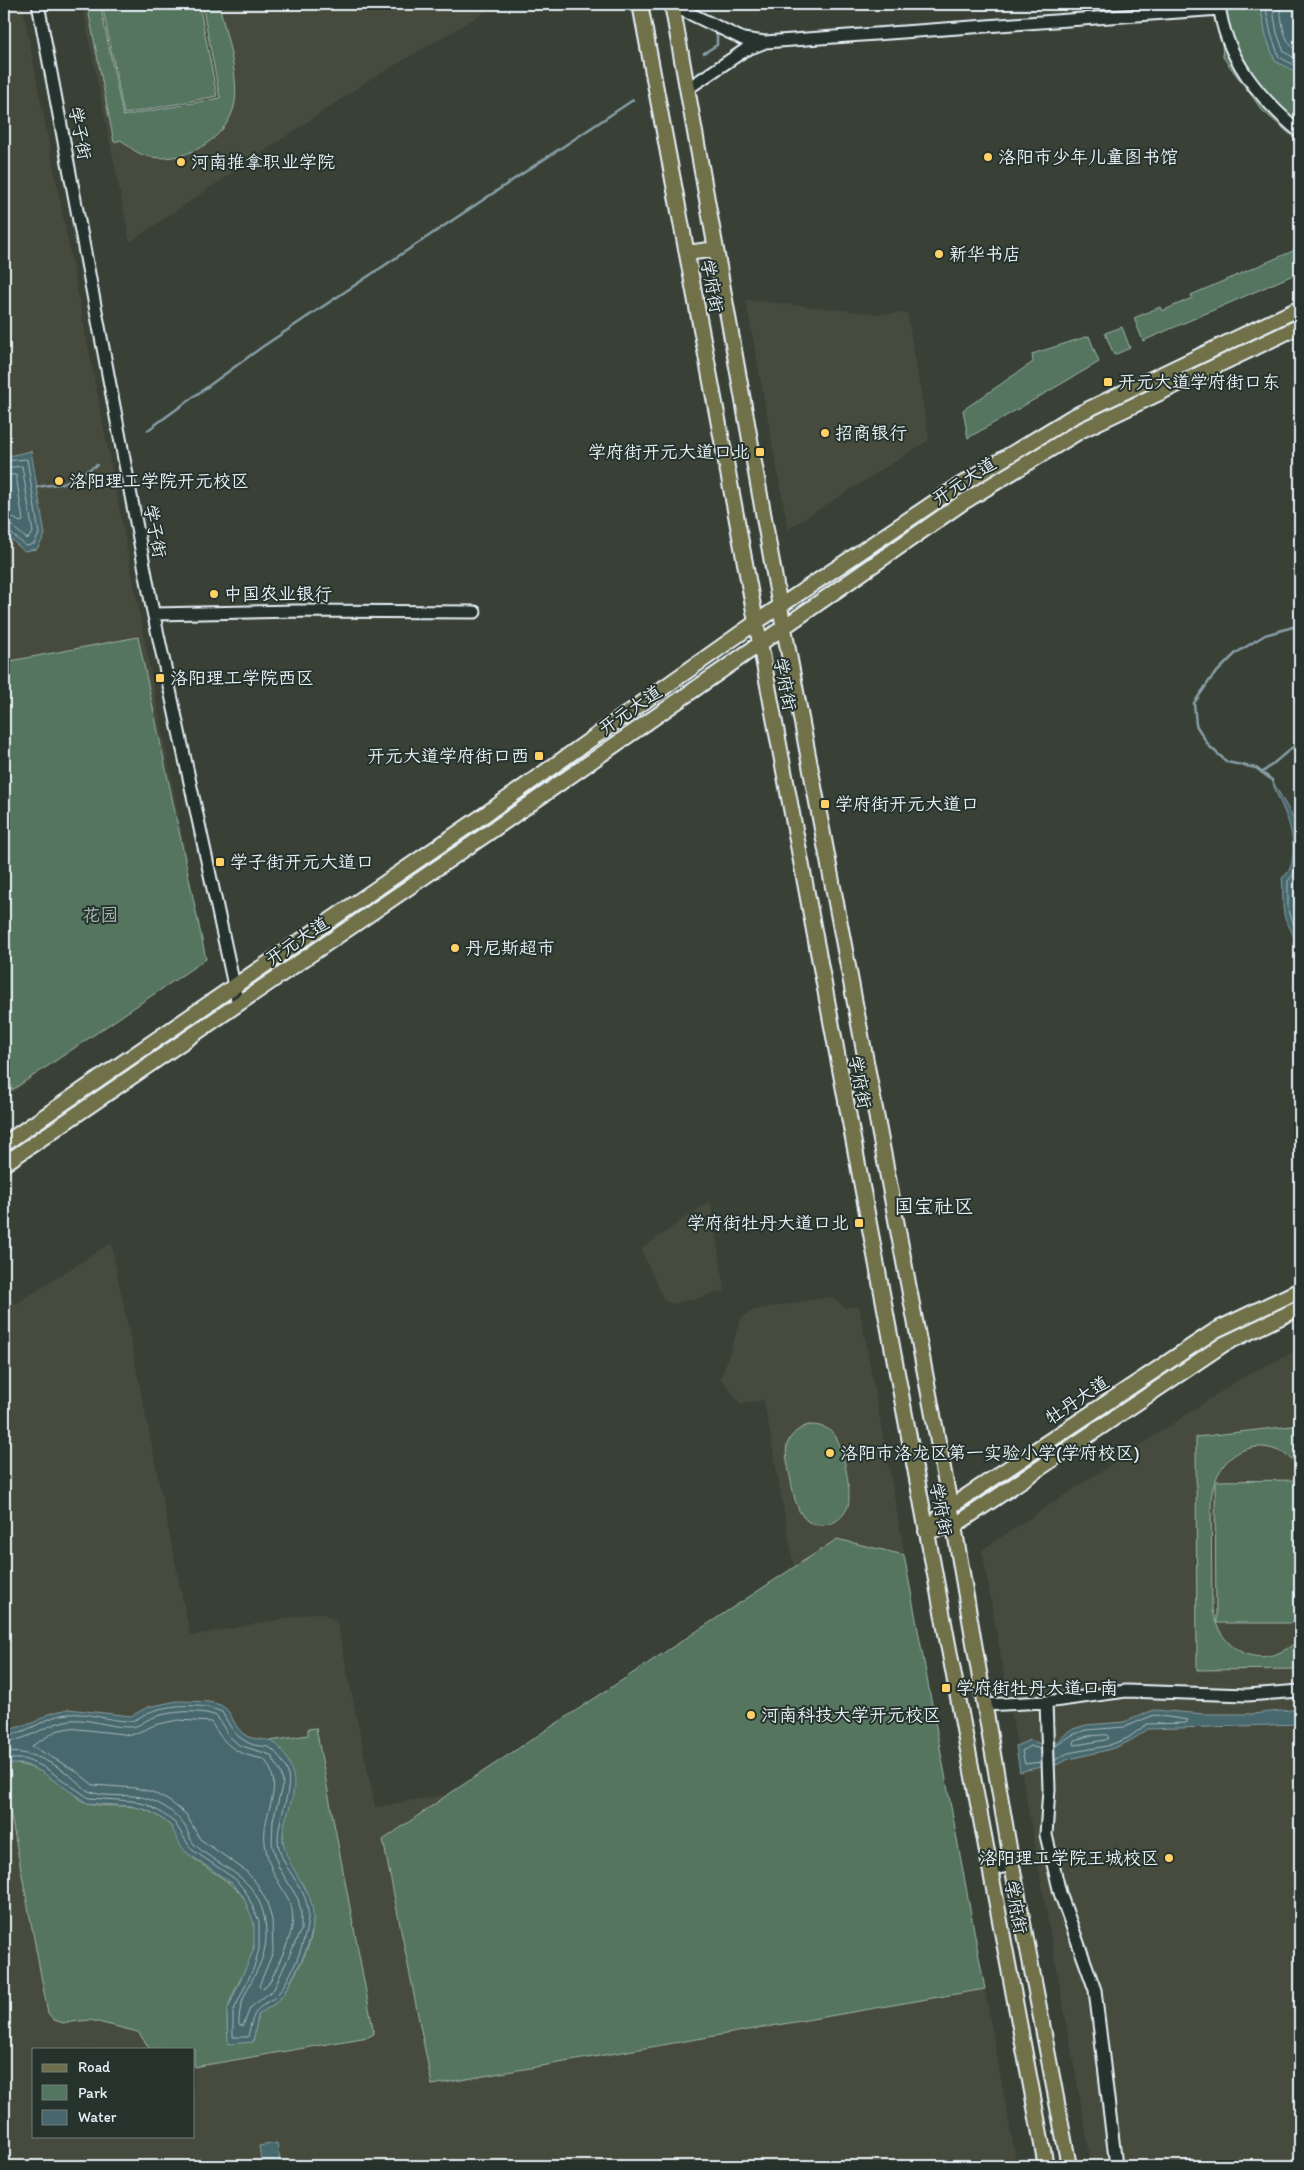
<svg xmlns="http://www.w3.org/2000/svg" width="1304" height="2170" font-family="Itim,'LXGW WenKai TC',sans-serif">
	<rect width="100%" height="100%" fill="#394137"/>
	<filter id="ink" filterUnits="userSpaceOnUse"><feTurbulence type="fractalNoise" baseFrequency=".02" numOctaves="2"/><feDisplacementMap in="SourceGraphic" scale="10" xChannelSelector="R" yChannelSelector="G"/><feConvolveMatrix kernelMatrix="1 2 1 2 8 2 1 2 1" color-interpolation-filters="sRGB"/></filter>
	<g filter="url(#ink)">
		<path fill="#464b3e" fill-rule="evenodd" d="M 4,4 L 22,4 L 206,959 L 4,1098 Z
			M 82,4 L 499,4 L 366,82 L 130,242 Z
			M 746,300 L 880,314 L 907,313 L 929,440 L 788,529 Z
			M 710,1201 L 725,1291 L 672,1304 L 664,1300 L 641,1249 Z
			M 111,1243 L 190,1636 L 320,1612 L 337,1622 L 375,1807 L 449,1794 L 794,1567 L 764,1400 L 740,1403 L 721,1378 L 741,1319 L 753,1310 L 831,1297 L 846,1308 L 859,1306 L 1017,2166 L 4,2166 L 4,1296 L 16,1304 ZM 34,2049 L 194,2049 L 194,2136 L 34,2136 Z
			M 1300,1349 L 1300,2166 L 1092,2166 L 982,1550 L 1246,1375 Z"/>
		<path fill="#54755f" stroke="#9eb3ac" d="M 87,4 L 100,4 L 123,116 L 220,98 L 202,4 L 219,4 C 225,32 239,74 235,102 C 229,140 180,167 143,155 C 135,152 128,146 121,140 L 114,142 Z
			M 102,4 L 199,4 L 217,96 L 124,114 Z
			M 1219,4 L 1260,4 L 1266,36 L 1275,61 L 1300,74 L 1300,143 L 1262,110 L 1223,57 Z
			M 1300,248 L 1300,272 L 1143,341 L 1134,318 L 1160,307 L 1162,311 L 1192,298 L 1191,295 Z
			M 1122,327 L 1130,348 L 1114,355 L 1105,333 Z
			M 1089,336 L 1099,362 L 968,438 L 963,410 L 1033,362 L 1032,354 Z
			M 138,637 L 206,959 L 12,1090 L 4,1046 L 4,695 L 7,689 L 10,661 Z
			M 808,1425 C 817,1425 826,1426 833,1433 C 843,1442 852,1493 848,1506 C 845,1514 838,1522 829,1524 C 798,1532 794,1497 790,1476 C 788,1465 784,1452 788,1442 C 792,1433 800,1428 808,1425 Z
			M 1300,1425 L 1300,1466 C 1263,1429 1217,1449 1211,1499 L 1212,1610 C 1222,1656 1266,1673 1300,1638 L 1300,1669 L 1197,1670 L 1196,1437 Z
			M 1300,1480 L 1300,1623 L 1216,1623 L 1215,1481 Z
			M 837,1539 L 904,1555 L 985,1989 L 432,2085 L 383,1840 L 449,1794 Z
			M 316,1728 L 374,2034 L 368,2037 L 194,2067 L 194,2049 L 150,2049 L 138,2032 L 90,2020 L 63,2023 L 54,2020 L 48,2013 L 4,1779 L 11,1776 L 8,1763 C 29,1764 51,1774 67,1787 C 73,1793 79,1801 88,1803 C 108,1809 129,1802 148,1811 C 160,1816 170,1823 177,1835 C 180,1841 181,1846 186,1851 C 211,1877 247,1881 254,1924 C 260,1960 236,1977 228,2009 C 226,2020 228,2033 228,2043 L 253,2042 L 258,2015 L 278,2001 L 283,1995 C 294,1976 308,1954 312,1932 C 319,1890 284,1875 283,1839 C 282,1811 302,1788 287,1761 C 282,1752 279,1747 270,1741 L 308,1735 L 308,1729 Z"/>
		<path fill="#47676d" stroke="#879ea5" d="M 1260,4 L 1300,4 L 1300,74 L 1275,61 L 1266,36 Z
			M 31,451 L 45,535 L 37,549 L 24,551 L 4,533 L 4,457 Z
			M 1272,780 L 1300,830 L 1300,947 L 1293,944 C 1296,934 1288,927 1285,918 C 1281,905 1284,892 1282,878 C 1292,870 1292,863 1293,851 C 1293,819 1280,808 1272,780 Z
			M 177,1701 C 190,1702 215,1699 225,1708 C 232,1713 234,1728 245,1735 C 252,1740 262,1738 270,1741 C 284,1746 293,1769 294,1782 C 295,1803 281,1820 283,1841 C 286,1861 298,1875 307,1892 C 325,1926 299,1965 283,1995 L 278,2001 L 258,2015 L 253,2042 L 228,2044 L 227,2011 L 254,1949 L 254,1923 L 243,1896 L 232,1883 L 187,1853 L 181,1846 L 171,1826 L 160,1817 L 147,1810 L 131,1806 L 87,1803 L 42,1772 L 24,1764 L 4,1764 L 4,1731 L 33,1723 L 48,1714 L 68,1709 L 131,1716 L 148,1707 Z
			M 1300,1709 L 1300,1724 L 1148,1729 C 1122,1749 1104,1751 1073,1758 C 1066,1759 1061,1764 1055,1765 C 1043,1767 1032,1768 1020,1772 L 1016,1746 L 1030,1740 L 1043,1745 L 1057,1742 L 1070,1730 L 1086,1725 L 1124,1722 L 1154,1710 L 1205,1714 L 1252,1714 Z
			M 277,2143 L 281,2166 L 262,2166 L 259,2146 Z"/>
		<g fill="none" stroke-linecap="round" stroke-linejoin="round">
			<path stroke="#a8bac0" stroke-width="1" d="M 1265,4 L 1271,34 L 1279,57 L 1300,68
				M 1272,4 L 1277,33 L 1284,52 L 1300,61
				M 1279,4 C 1283,23 1282,43 1300,53
				M 4,461 L 27,459 L 39,534 L 34,544 L 26,546 L 8,531 L 4,530
				M 4,468 L 22,466 L 33,533 L 27,539 L 12,526 L 4,524
				M 4,475 L 16,475 L 23,521 L 20,522 L 12,517 L 4,516
				M 1300,832 L 1298,835 L 1298,863 L 1293,875 L 1288,881 L 1288,908 L 1300,942
				M 1300,874 L 1294,883 L 1294,907 L 1300,925
				M 178,1720 L 211,1722 C 226,1747 236,1754 264,1759 C 287,1788 261,1811 265,1843 C 272,1900 313,1893 280,1960 C 276,1969 271,1984 262,1989 L 259,1986 L 273,1952 L 272,1920 L 267,1902 L 257,1884 L 246,1871 L 200,1839 L 186,1814 L 169,1801 L 152,1792 L 135,1788 L 93,1785 L 76,1771 L 32,1746 L 56,1731 L 69,1728 L 132,1735 L 155,1725 Z
				M 4,1735 C 31,1734 46,1715 68,1714 C 89,1712 109,1721 129,1721 C 137,1721 143,1714 150,1712 C 170,1704 202,1703 222,1712 C 227,1721 232,1732 242,1739 C 264,1755 267,1733 286,1768 C 295,1786 278,1817 278,1839 C 278,1867 307,1885 308,1912 C 309,1934 292,1979 276,1996 C 273,2000 268,2001 264,2004 C 252,2013 251,2023 248,2037 L 233,2037 L 233,2012 L 254,1967 L 259,1949 L 259,1921 L 246,1892 L 235,1879 L 191,1849 L 175,1823 L 162,1813 L 148,1805 L 132,1801 L 89,1798 L 44,1767 L 24,1759 L 4,1759
				M 1107,1735 L 1109,1738 L 1105,1740 L 1076,1745 L 1074,1744 L 1075,1740 L 1088,1736 Z
				M 4,1742 C 30,1740 43,1726 65,1721 C 86,1716 109,1728 131,1727 C 138,1727 145,1720 152,1718 C 169,1711 200,1709 217,1716 L 228,1735 L 239,1745 L 271,1755 L 281,1773 L 283,1783 L 273,1820 L 272,1843 L 278,1866 L 298,1899 L 301,1911 L 301,1930 L 274,1989 L 250,2008 L 243,2026 L 239,2025 C 237,1986 273,1968 265,1921 C 257,1875 224,1871 195,1845 C 190,1840 189,1834 186,1828 C 178,1815 166,1806 151,1800 C 132,1792 111,1799 91,1792 C 84,1790 79,1783 73,1778 C 55,1763 28,1749 4,1753
				M 1054,1747 L 1072,1735 L 1086,1730 L 1125,1727 L 1154,1715 L 1188,1720 L 1186,1723 L 1147,1724 L 1128,1738 L 1107,1746 L 1068,1753 L 1055,1760
				M 1041,1749 L 1030,1746 L 1022,1751 L 1025,1764 L 1041,1762"/>
			<path stroke="#879ea5" stroke-width="2.5" d="M 704,53 L 717,45 L 717,34
				M 148,430 L 262,347 L 633,100
				M 37,487 L 64,483 L 97,465
				M 1262,773 L 1300,741
				M 1272,780 L 1256,768 L 1227,762 L 1209,746 L 1196,725 L 1194,703 L 1212,677 L 1236,653 L 1265,635 L 1300,625"/>
			<defs>
				<path id="minor" d="M 38,4 L 152,607 L 238,1004
					M 1219,4 C 1225,58 1260,99 1300,132
					M 672,5 L 743,39 L 765,42 L 1220,9
					M 687,89 L 745,50 L 763,43
					M 154,614 L 296,611 L 475,612
					M 1046,1702 L 1049,1789 L 1046,1835 L 1060,1893 L 1095,1990 L 1116,2166
					M 984,1705 L 1046,1702 L 1126,1691 L 1247,1695 L 1300,1691
					M 990,1870 L 1012,1865"/>
				<path id="major" d="M 640,4 L 1046,2166
					M 672,4 L 780,607 L 954,1526 L 1012,1865 L 1069,2166
					M 687,253 L 716,249
					M 4,1144 L 487,813 L 755,623 L 954,489 L 1072,417 L 1300,308
					M 4,1164 L 497,827 L 962,503 L 1080,431 L 1300,326
					M 926,1531 L 950,1507 L 1216,1330 L 1300,1290
					M 926,1531 L 954,1526 L 1224,1344 L 1300,1308"/>
			</defs>
			<use href="#minor" stroke="#e8f1f8" stroke-width="15"/>
			<use href="#major" stroke="#e8f1f8" stroke-width="18"/>
			<use href="#minor" stroke="#26332d" stroke-width="11"/>
			<use href="#major" stroke="#6f704a" stroke-width="14"/>
		</g>
	</g>
	<g fill="#ffd166" stroke="#26332d" stroke-width="2">
		<circle cx="988" cy="157" r="5"/>
		<circle cx="181" cy="162" r="5"/>
		<circle cx="939" cy="254" r="5"/>
		<rect x="1103" y="377" width="10" height="10" rx="2.5"/>
		<circle cx="825" cy="433" r="5"/>
		<rect x="755" y="447" width="10" height="10" rx="2.5"/>
		<circle cx="59" cy="481" r="5"/>
		<circle cx="214" cy="594" r="5"/>
		<rect x="155" y="673" width="10" height="10" rx="2.5"/>
		<rect x="534" y="751" width="10" height="10" rx="2.5"/>
		<rect x="820" y="799" width="10" height="10" rx="2.5"/>
		<rect x="215" y="857" width="10" height="10" rx="2.5"/>
		<circle cx="455" cy="948" r="5"/>
		<rect x="854" y="1218" width="10" height="10" rx="2.5"/>
		<circle cx="830" cy="1453" r="5"/>
		<rect x="941" y="1683" width="10" height="10" rx="2.5"/>
		<circle cx="751" cy="1715" r="5"/>
		<circle cx="1169" cy="1858" r="5"/>
	</g>
	<g text-anchor="middle" stroke-width="4" stroke-linejoin="round" paint-order="stroke">
		<g font-size="18" fill="#e8f1f8" stroke="#26332d">
			<text transform="translate(80 133) rotate(79)" y="6">学子街</text>
			<text transform="translate(712 286) rotate(79)" y="6">学府街</text>
			<text transform="translate(964 481) rotate(-33)" y="6">开元大道</text>
			<text transform="translate(155 531) rotate(79)" y="6">学子街</text>
			<text transform="translate(785 684) rotate(79)" y="6">学府街</text>
			<text transform="translate(630 710) rotate(-35)" y="6">开元大道</text>
			<text transform="translate(297 941) rotate(-34)" y="6">开元大道</text>
			<text transform="translate(860 1082) rotate(79)" y="6">学府街</text>
			<text transform="translate(1077 1400) rotate(-34)" y="6">牡丹大道</text>
			<text transform="translate(941 1509) rotate(79)" y="6">学府街</text>
			<text transform="translate(1016 1907) rotate(79)" y="6">学府街</text>
		</g>
		<g font-size="18" fill="#e8f1f8" stroke="#26332d" text-anchor="start">
			<text x="998" y="163">洛阳市少年儿童图书馆</text>
			<text x="191" y="168">河南推拿职业学院</text>
			<text x="949" y="260">新华书店</text>
			<text x="1118" y="388">开元大道学府街口东</text>
			<text x="835" y="439">招商银行</text>
			<text x="750" y="458" text-anchor="end">学府街开元大道口北</text>
			<text x="69" y="487">洛阳理工学院开元校区</text>
			<text x="224" y="600">中国农业银行</text>
			<text x="170" y="684">洛阳理工学院西区</text>
			<text x="529" y="762" text-anchor="end">开元大道学府街口西</text>
			<text x="835" y="810">学府街开元大道口</text>
			<text x="230" y="868">学子街开元大道口</text>
			<text x="465" y="954">丹尼斯超市</text>
			<text x="849" y="1229" text-anchor="end">学府街牡丹大道口北</text>
			<text x="840" y="1459">洛阳市洛龙区第一实验小学(学府校区)</text>
			<text x="956" y="1694">学府街牡丹大道口南</text>
			<text x="761" y="1721">河南科技大学开元校区</text>
			<text x="1159" y="1864" text-anchor="end">洛阳理工学院王城校区</text>
		</g>
		<g font-size="18" fill="#adbfbb" stroke="#26332d">
			<text x="100" y="921">花园</text>
		</g>
		<g font-size="20" fill="#e8f1f8" stroke="#26332d">
			<text x="934" y="1213">国宝社区</text>
		</g>
	</g>
	<rect width="1304" height="2170" fill="none" stroke="#26332d" stroke-width="20"/>
	<rect x="10" y="10" width="1284" height="2150" fill="none" stroke="#e8f1f8" stroke-width="2" filter="url(#ink)"/>
	<rect x="32" y="2048" width="162" height="90" fill="#26332d" stroke="#747f7e"/>
	<rect x="42" y="2064" width="25" height="8" fill="#6f704a" stroke="#747f7e"/>
	<text x="78" y="2072" font-size="15" fill="#e8f1f8">Road</text>
	<rect x="42" y="2085" width="25" height="15" fill="#54755f" stroke="#747f7e"/>
	<text x="78" y="2098" font-size="15" fill="#e8f1f8">Park</text>
	<rect x="42" y="2110" width="25" height="15" fill="#47676d" stroke="#747f7e"/>
	<text x="78" y="2122" font-size="15" fill="#e8f1f8">Water</text>
</svg>
